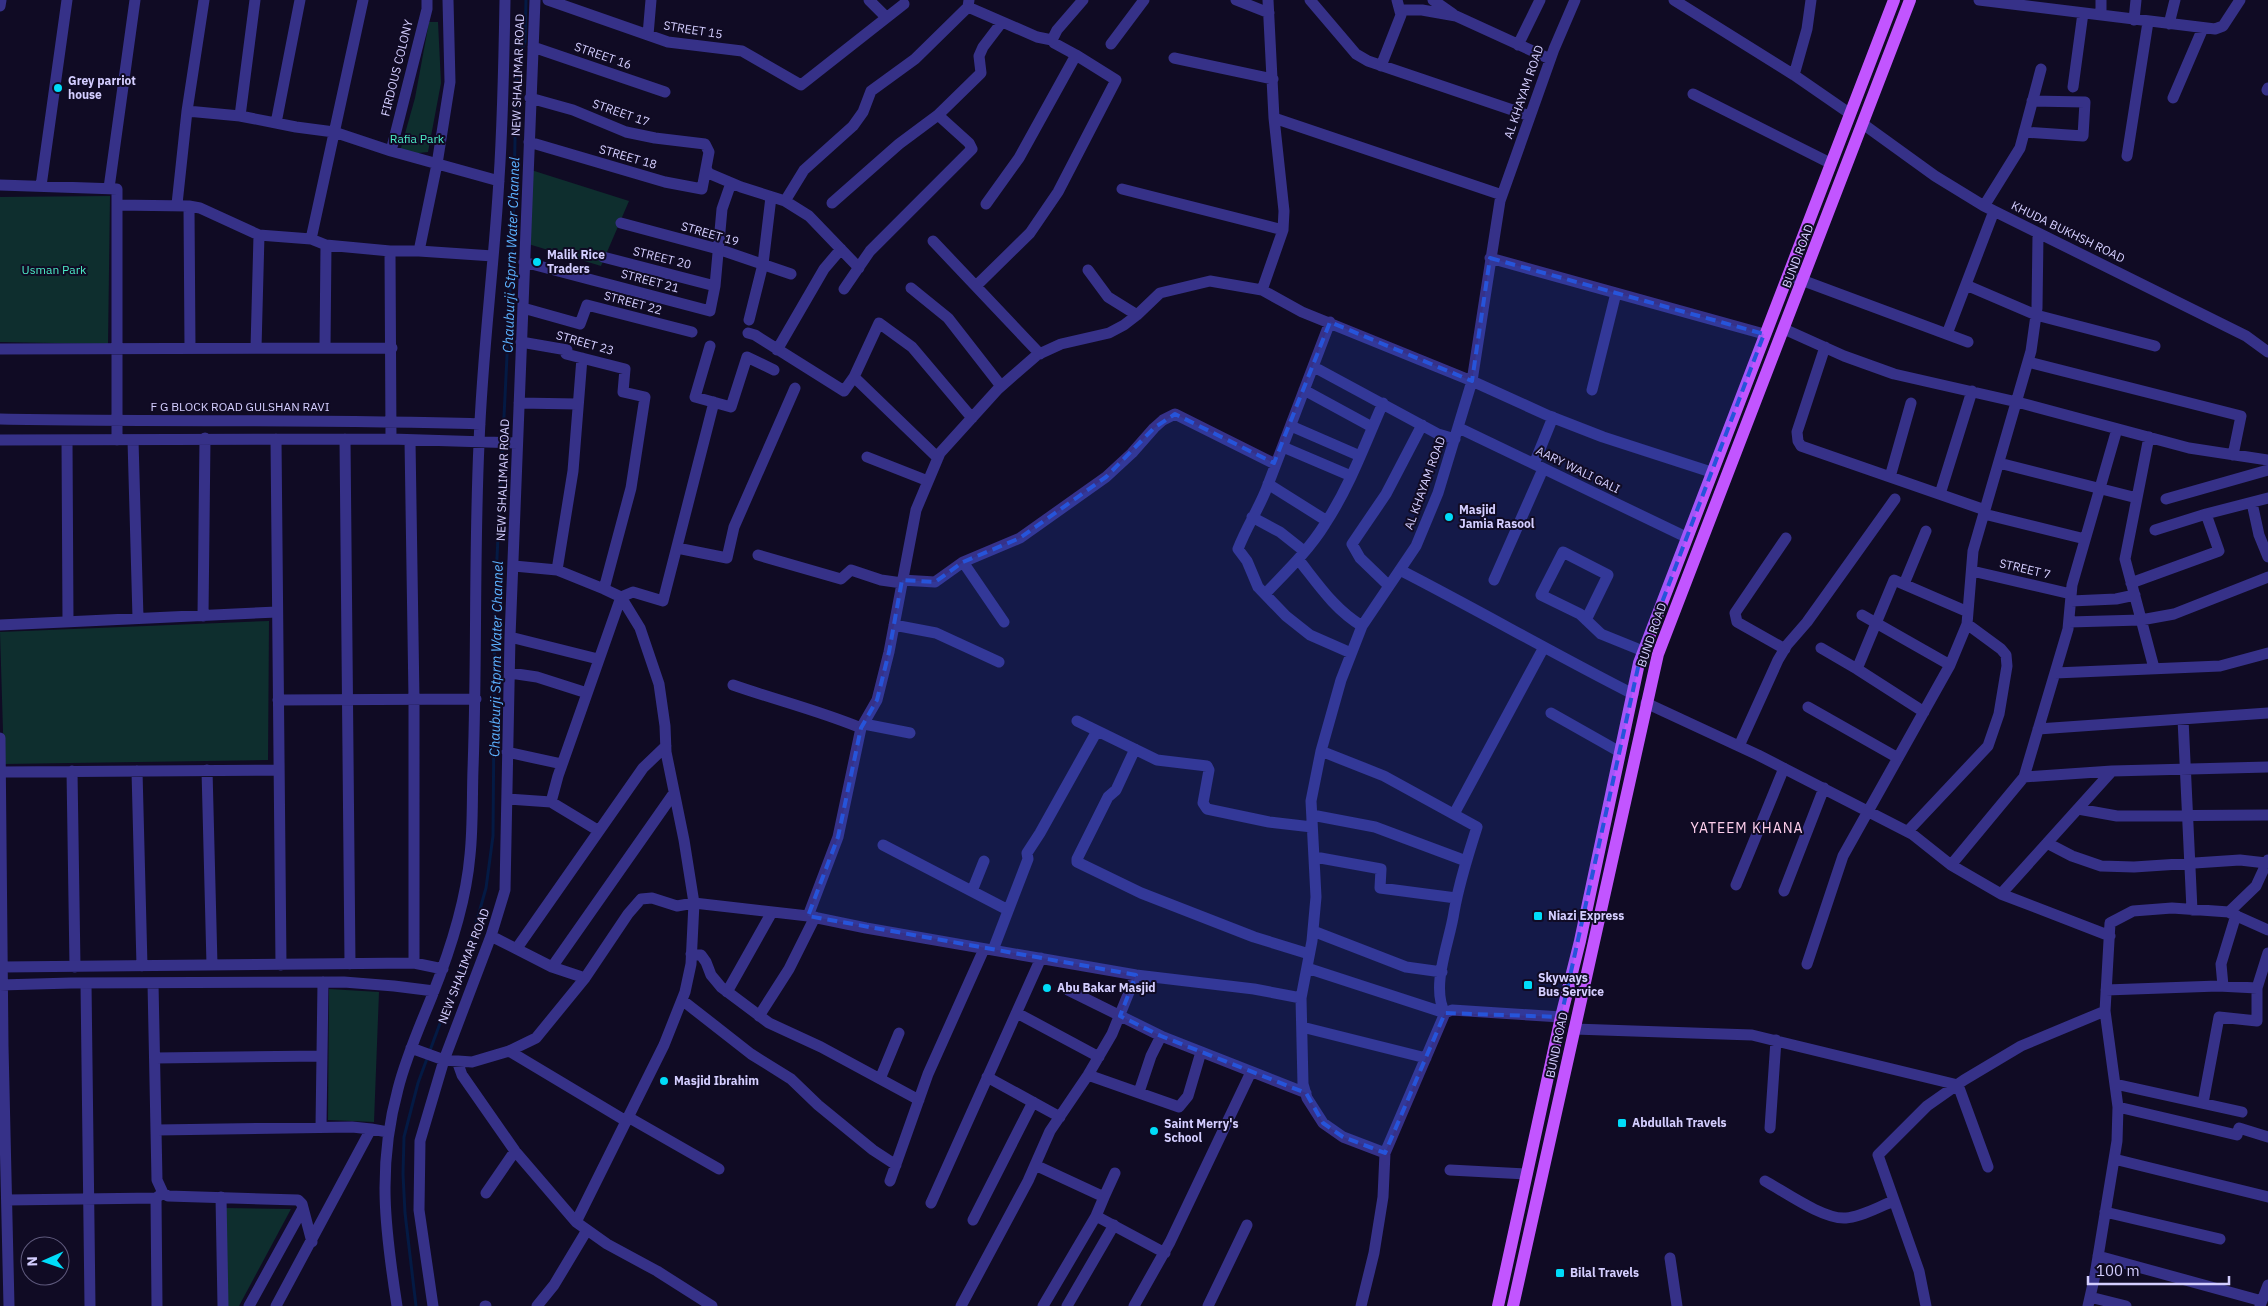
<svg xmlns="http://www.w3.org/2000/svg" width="2268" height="1306" font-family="'IBM Plex Sans',sans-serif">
	<rect width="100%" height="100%" fill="#100b24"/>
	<path fill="#0e2e2e" d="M 429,22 L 438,22 L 441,83 L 428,152 L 399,155 L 415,98 Z
		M 528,169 L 629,201 L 601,266 L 525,243 Z
		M 110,196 L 108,344 L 0,342 L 0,197 Z
		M 269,621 L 268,760 L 4,764 L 0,632 Z
		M 329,989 L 379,992 L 374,1122 L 328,1120 Z
		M 224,1208 L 291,1209 L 239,1306 L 225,1306 Z"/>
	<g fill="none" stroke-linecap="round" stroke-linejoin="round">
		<path stroke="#041a44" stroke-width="3" d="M 416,1306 L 405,1213 L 403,1174 L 404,1137 L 418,1083 L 473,934 L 486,888 L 493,836 L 495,598 L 513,235 L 516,94 L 518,58 L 525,42 L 526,0"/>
		<path stroke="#363188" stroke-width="11" d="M 548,0 L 668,42 L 742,51 L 801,85 L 904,4
			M 869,0 L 886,17
			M 1236,0 L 1269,13
			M 1310,0 L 1356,54 L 1368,61 L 1530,116
			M 1433,0 L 1453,14
			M 1674,0 L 1794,75 L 1849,113
			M 1979,0 L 2215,29 L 2223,26 L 2240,0
			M 2101,0 L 2101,15
			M 0,6 L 1,0
			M 968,7 L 1037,37 L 1052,40 L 1054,43 L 1076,55 L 1019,158 L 986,204
			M 1401,10 L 1422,10 L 1456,16 L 1550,59
			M 2134,20 L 2136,0
			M 2169,24 L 2175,0
			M 648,35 L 651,0
			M 1052,40 L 1057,30 L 1083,0
			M 1111,44 L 1144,0
			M 1518,45 L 1540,0
			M 533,47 L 665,92
			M 1174,58 L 1273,79
			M 1381,66 L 1401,15 L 1397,0
			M 1794,75 L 1807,29 L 1811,0
			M 2073,87 L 2083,13
			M 2267,90 L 2268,88
			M 1693,94 L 1830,163
			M 2173,98 L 2203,28
			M 187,111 L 240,116 L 296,127 L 334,132 L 391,151 L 499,181
			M 240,116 L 255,0
			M 1274,118 L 1502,195
			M 276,123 L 300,0
			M 1863,124 L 1935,176 L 1984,206 L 2246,336 L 2268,352
			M 2024,132 L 2083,136 L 2085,102 L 2032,101
			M 529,142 L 665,182 L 702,189 L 709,152 L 705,144 L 655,138 L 626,132 L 573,110 L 530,98
			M 391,151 L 427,9 L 427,0
			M 2127,156 L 2148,22
			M 707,170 L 708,173 L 741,187 L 785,201 L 809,216 L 859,268
			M 0,185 L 117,189 L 117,440
			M 41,186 L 67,0
			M 109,188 L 135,0
			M 1122,189 L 1283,230
			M 785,201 L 804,170 L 853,126 L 863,112 L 871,91 L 915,59 L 968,7 L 969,0
			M 832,203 L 899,144 L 938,115 L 981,73 L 979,56 L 983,47 L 1002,22
			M 177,204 L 187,111 L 204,0
			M 117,205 L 189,206 L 200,208 L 259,235 L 311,239 L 326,245 L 390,251 L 419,251 L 493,256
			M 189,206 L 190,348
			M 1984,206 L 2020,148 L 2041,69
			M 621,223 L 718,249 L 791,274
			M 311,239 L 363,0
			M 933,241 L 1040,354
			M 390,251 L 391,439
			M 419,251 L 437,164 L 450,82 L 448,0
			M 603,257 L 715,286
			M 1490,258 L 1764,334
			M 524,262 L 710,311 L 715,286 L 722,209 L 731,183
			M 1088,270 L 1108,297 L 1137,315
			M 1788,275 L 1968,342
			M 1966,285 L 2036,315 L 2155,346
			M 976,286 L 1030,233 L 1058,192 L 1116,80 L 1076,55
			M 911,288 L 948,318 L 1001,386
			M 844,289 L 870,251 L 972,149 L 969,143 L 938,115
			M 1262,290 L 1283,230 L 1284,211 L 1274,118 L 1268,0
			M 523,308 L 580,324 L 587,305 L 692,332
			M 749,320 L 763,264 L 771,197
			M 1330,322 C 1309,378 1287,434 1266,490 C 1258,510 1246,528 1238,549 L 1247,561 L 1258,587 L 1286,616 L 1310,635 L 1351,653
			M 1784,329 L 1844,356 L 1894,374 L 2017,402 L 2189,448 L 2268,460
			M 748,333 L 755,335 L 844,391 L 854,377 L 879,323 L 912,347 L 972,418
			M 1947,334 L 1994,211
			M 521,342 L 567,350 L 566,354 L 625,369 L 623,392 L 645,397 L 631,488 L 604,589
			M 710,346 L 695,397 L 731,407 L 747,357 L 774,370
			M 1825,347 L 1797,432 L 1798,441 L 1801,446 L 1985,510
			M 256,348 L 259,235
			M 325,348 L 326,245
			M 0,349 L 392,348
			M 777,350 L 824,269 L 841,249
			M 2028,362 L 2241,416 L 2233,455
			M 1314,367 L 1438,434 L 1455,439
			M 854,377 L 938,458
			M 1304,390 L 1372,427
			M 1592,390 L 1616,293
			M 519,403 L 577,404
			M 0,419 C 160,422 320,419 480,424
			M 1291,426 L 1360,456
			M 1459,428 L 1686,537
			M 2149,437 L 2125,559 L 2154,668
			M 276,439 L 281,965
			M 345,439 L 350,964
			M 0,440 L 391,439 L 517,443
			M 67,440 L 68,622
			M 133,440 L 138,618
			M 410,440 L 414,699 L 414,963
			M 1283,447 L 1351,476
			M 867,457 L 928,481
			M 1999,463 L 2137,498
			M 1534,464 L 1553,417
			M 1890,477 L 1911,403
			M 1268,484 L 1327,521
			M 1940,494 L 1972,391
			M 2166,499 L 2268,470
			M 2252,503 L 2259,535 L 2268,557
			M 1984,514 L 2085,539
			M 1252,517 L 1280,532 L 1304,551
			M 2155,530 L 2206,514
			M 677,548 L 727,558 L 734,527 L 795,388
			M 758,555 L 841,579 L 851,570 L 881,580 L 902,583
			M 1298,559 C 1318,584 1334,609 1362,626
			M 963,562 L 1004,622
			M 514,566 L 557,570 L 604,589 L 621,597 L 640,628 L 659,684 L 665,726 L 666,752 L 684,840 L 694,903 L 691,964 L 685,992 L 664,1045 L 576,1222
			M 557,570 L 573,471 L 582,358
			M 1400,570 C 1478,610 1554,654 1633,694
			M 1972,571 L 2071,594
			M 902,580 L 935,582 L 963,562 L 1020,538 L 1106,477 L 1132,453 L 1154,428 L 1163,420 L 1175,414 L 1275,464
			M 1494,580 L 1543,469
			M 2131,583 L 2219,551 L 2206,514 L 2268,498
			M 1904,584 L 1926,531
			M 1389,586 L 1360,558 L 1352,544 L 1386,494 L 1422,425
			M 1265,594 C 1286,572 1309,550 1325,524 C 1350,486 1365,444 1383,403
			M 2071,601 L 2116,599 L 2135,595
			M 1862,615 L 1950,665
			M 203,616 L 205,438
			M 1586,620 L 1608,575 L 1563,552 L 1541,595 L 1580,614 L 1601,634 L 1643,651
			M 2069,622 L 2141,620 L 2174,614 L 2268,577
			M 0,625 L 277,612
			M 894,625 L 936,633 L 999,662
			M 510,637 L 598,659
			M 1821,648 L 1857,669
			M 1785,649 L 1737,622 L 1735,613 L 1786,538
			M 510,673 L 537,677 L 587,693
			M 2055,673 L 2220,666 L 2268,653
			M 733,685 C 776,700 820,711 861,728
			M 278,700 L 476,699
			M 1646,703 L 1758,755 L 1912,834 L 1951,865 L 2001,894 L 2110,936
			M 1808,707 L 1898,758
			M 1924,712 L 1857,669 L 1894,580 L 1968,612
			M 1551,713 L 1620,752
			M 2183,719 L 2192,910
			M 1077,721 L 1157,760 L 1207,766 L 1209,770 L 1203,803 L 1207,809 L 1269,822 L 1312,827
			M 864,724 L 910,733
			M 2038,729 L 2268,713
			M 0,738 L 3,1046 L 9,1306
			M 1739,746 L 1778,660 L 1787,645 L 1807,622 L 1895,499
			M 1135,749 L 1116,790 L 1108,797 L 1077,859 L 1077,862 L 1141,893 L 1254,937 L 1309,954
			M 1321,751 L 1384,776 L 1477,827 C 1468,855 1459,883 1454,912 C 1450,941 1430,986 1445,1013
			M 507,752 L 562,764
			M 207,770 L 212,965
			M 72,771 L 75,967
			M 137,771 L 142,966
			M 1,772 L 279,770
			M 2024,777 L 2112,771 L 2268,767
			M 507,799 L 551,802 L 599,831
			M 551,802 L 558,776 L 621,597 L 633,592 L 663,601 L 714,402
			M 2078,809 L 2117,816 L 2268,815
			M 1454,814 L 1544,647
			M 1312,815 L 1375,827 L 1466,861
			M 1908,831 L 1988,746 L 1999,714 L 2007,666 L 2006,655 L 2001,649 L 1967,624
			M 2047,843 L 2072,856 L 2101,866 L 2134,867 L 2240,860 L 2266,863
			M 883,845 L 1008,910
			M 1315,857 L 1381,869 L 1380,888 L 1456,898
			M 1951,865 L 2024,777 L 2068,629 L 2072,585 L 2117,429
			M 1736,885 L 1784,768
			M 972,891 L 984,861
			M 1784,891 L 1824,788
			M 2001,894 L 2112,771
			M 2230,913 L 2268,930
			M 808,916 L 838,837 L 861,728 L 877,700 L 889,652 L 916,510 L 940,453 L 998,389 L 1037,355 L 1061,344 L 1109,333 L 1124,325 L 1137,315 L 1160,293 L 1210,281 L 1262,290 L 1302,312 L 1472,381 L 1549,416 L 1603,437 L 1711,472
			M 1313,931 L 1406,967 L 1442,972
			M 491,936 L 552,967 L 585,978
			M 517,948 L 643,768 L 666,746
			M 993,950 L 1028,859 L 1027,853 L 1040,833 L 1097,731
			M 691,954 L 701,955 L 706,962 L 711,975 L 721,987 L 769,1023 L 821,1047 L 919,1100
			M 1807,964 L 1843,856 L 1950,665 L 1967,624 L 1973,551 L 2031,351 L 2037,308 L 2038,235
			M 3,967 L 414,963 L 443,969
			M 552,967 L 674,793
			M 1307,968 L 1445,1013 L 1452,1010 L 1561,1017
			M 86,983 L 90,1306
			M 153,983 L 157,1180 L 163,1193
			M 0,985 L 71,983 L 344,982 L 394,986 L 434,991
			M 2223,986 L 2221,964 L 2236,915
			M 1068,990 L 1161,1036 L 1306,1093
			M 2106,990 L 2218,986 L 2257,988
			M 727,992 L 772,912
			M 682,1000 L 751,1054 L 791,1079 L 818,1105 L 873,1150 L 896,1165
			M 1017,1013 L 1099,1057
			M 759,1016 L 789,969 L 815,917
			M 1302,1027 L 1426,1058
			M 1574,1029 L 1752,1035 L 1958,1085 L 1988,1167
			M 411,1048 L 444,1060 L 472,1062 L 509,1051 L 536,1038 L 585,978 L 628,914 L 641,899 L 652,898 L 677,906 L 694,903 L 808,916 L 866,928 L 1136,975 L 1254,989 L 1301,998
			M 509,1051 L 626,1121
			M 155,1058 L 322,1056
			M 457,1061 L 462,1075 L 515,1151 L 576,1222 L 607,1244 L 657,1271 L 712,1306
			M 1088,1075 L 1179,1107 L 1188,1096 L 1201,1052
			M 987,1077 L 1060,1117
			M 880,1079 L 899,1033
			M 2115,1084 L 2242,1112
			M 1139,1092 L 1151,1056 L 1161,1036
			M 2203,1103 L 2219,1017 L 2257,1021 L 2257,988 L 2268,953
			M 2118,1107 L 2237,1135 L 2239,1128 L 2268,1137
			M 628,1117 L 719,1169
			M 321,1127 L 323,982
			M 1770,1128 L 1776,1040
			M 157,1130 L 352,1127 L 371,1129
			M 1385,1153 L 1343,1137 L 1323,1123 L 1307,1098 L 1303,1084 L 1301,998 L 1312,941 L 1316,897 L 1311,801 L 1321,751 L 1341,680 L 1362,626 L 1416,546 L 1438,493 L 1472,381 L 1500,201 L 1554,49 L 1575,0
			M 2114,1159 L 2268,1197
			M 1035,1165 L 1104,1197 L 1096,1216 L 1165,1253
			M 1450,1170 L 1527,1174
			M 890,1181 L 928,1074 L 984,949
			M 1765,1181 C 1785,1192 1824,1220 1846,1218 C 1862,1217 1880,1206 1894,1201
			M 486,1193 L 515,1151
			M 221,1197 L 223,1306
			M 1104,1197 L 1115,1173
			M 156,1198 L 157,1306
			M 7,1200 L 156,1198 L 163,1193 L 168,1196 L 298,1200 L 302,1204 L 312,1242
			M 931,1203 L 1041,958
			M 2105,1212 L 2220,1239
			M 973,1220 L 1033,1102
			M 2098,1256 L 2262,1301
			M 1670,1258 L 1677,1306
			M 2090,1297 L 2126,1306
			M 249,1306 L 303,1208
			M 276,1306 L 371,1129 L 388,1132
			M 397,1306 C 385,1229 377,1166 398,1089 C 406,1057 420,1026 432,996 C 450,951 466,903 470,855 C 473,827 472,798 473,769 C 477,661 474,552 479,444 C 482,355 494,267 499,179 C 503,119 504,60 505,0
			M 433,1306 L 419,1210 L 420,1141 L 444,1060 L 491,936 L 505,890 L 510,637 L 535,0
			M 485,1306 L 486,1306
			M 537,1306 L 554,1285 L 587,1230
			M 961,1306 L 1028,1181 L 1050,1131 L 1088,1075 L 1112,1034 L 1136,975
			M 1043,1306 L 1096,1216
			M 1067,1306 L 1114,1225
			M 1134,1306 L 1170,1242 L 1251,1072
			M 1208,1306 L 1247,1225
			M 1361,1306 L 1374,1253 L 1383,1197 L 1385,1153 L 1445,1013
			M 1926,1306 L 1919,1271 L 1878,1155 L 1927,1106 L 1964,1080 L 2021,1046 L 2105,1011
			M 2088,1306 L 2095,1275 L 2117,1141 L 2118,1107 L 2105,1011 L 2110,923 L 2133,911 L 2172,908 L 2229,912 L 2256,886 L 2268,860
			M 2260,1306 L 2268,1285"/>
		<path stroke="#c255ff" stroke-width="12" d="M 1498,1306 L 1561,1017 L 1580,941 L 1639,663 L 1894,0
			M 1513,1306 L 1658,654 L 1910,0"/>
	</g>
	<path fill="#2654da" fill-opacity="0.2" stroke="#2654da" stroke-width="4" stroke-dasharray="10 6" stroke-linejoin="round" d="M 1490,258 L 1764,334 L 1639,663 L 1561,1017 L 1445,1013 L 1385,1153 L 1343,1137 L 1323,1123 L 1306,1093 L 1161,1036 L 1120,1016 L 1136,975 L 808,916 L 838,837 L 861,728 L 877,700 L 889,652 L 902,580 L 935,582 L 963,562 L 1020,538 L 1106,477 L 1154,428 L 1175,414 L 1274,463 L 1330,322 L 1472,381 Z"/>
	<g fill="#00dcf9" stroke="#100b24" stroke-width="2">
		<circle cx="58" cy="88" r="5"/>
		<circle cx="537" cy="262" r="5"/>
		<circle cx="1449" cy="517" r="5"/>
		<rect x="1533" y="911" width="10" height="10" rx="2.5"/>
		<rect x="1523" y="980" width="10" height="10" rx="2.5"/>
		<circle cx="1047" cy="988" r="5"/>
		<circle cx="664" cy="1081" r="5"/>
		<rect x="1617" y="1118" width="10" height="10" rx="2.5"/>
		<circle cx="1154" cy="1131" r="5"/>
		<rect x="1555" y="1268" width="10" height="10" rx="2.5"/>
	</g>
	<g text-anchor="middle" stroke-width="4" stroke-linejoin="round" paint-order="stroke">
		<g font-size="12" fill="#d4ceff" stroke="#100b24">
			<text transform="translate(693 30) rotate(9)" y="4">STREET 15</text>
			<text transform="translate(603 56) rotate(19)" y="4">STREET 16</text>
			<text transform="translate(397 68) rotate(-76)" y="4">FIRDOUS COLONY</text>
			<text transform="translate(518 75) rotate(-88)" y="4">NEW SHALIMAR ROAD</text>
			<text transform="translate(1524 92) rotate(-71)" y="4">AL KHAYAM ROAD</text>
			<text transform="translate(621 113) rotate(19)" y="4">STREET 17</text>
			<text transform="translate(628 157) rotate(16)" y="4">STREET 18</text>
			<text transform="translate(2068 232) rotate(26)" y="4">KHUDA BUKHSH ROAD</text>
			<text transform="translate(710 234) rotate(16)" y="4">STREET 19</text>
			<text transform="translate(1798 256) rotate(-69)" y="4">BUND ROAD</text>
			<text transform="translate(662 258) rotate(14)" y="4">STREET 20</text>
			<text transform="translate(650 281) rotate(15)" y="4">STREET 21</text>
			<text transform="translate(633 303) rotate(15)" y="4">STREET 22</text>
			<text transform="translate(585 343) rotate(16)" y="4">STREET 23</text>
			<text x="240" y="411">F G BLOCK ROAD GULSHAN RAVI</text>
			<text transform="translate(1578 470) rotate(26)" y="4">AARY WALI GALI</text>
			<text transform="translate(503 480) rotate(-88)" y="4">NEW SHALIMAR ROAD</text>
			<text transform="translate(1425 483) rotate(-70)" y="4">AL KHAYAM ROAD</text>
			<text transform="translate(2025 569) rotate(13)" y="4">STREET 7</text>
			<text transform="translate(1652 635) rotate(-71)" y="4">BUND ROAD</text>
			<text transform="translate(464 966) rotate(-69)" y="4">NEW SHALIMAR ROAD</text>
			<text transform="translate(1557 1045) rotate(-78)" y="4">BUND ROAD</text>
		</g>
		<g font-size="12" font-weight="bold" fill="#d4ceff" stroke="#100b24" text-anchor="start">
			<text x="68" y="85">Grey parriot<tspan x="68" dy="14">house</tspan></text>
			<text x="547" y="259">Malik Rice<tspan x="547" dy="14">Traders</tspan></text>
			<text x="1459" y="514">Masjid<tspan x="1459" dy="14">Jamia Rasool</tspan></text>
			<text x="1548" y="920">Niazi Express</text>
			<text x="1538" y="982">Skyways<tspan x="1538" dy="14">Bus Service</tspan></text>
			<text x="1057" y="992">Abu Bakar Masjid</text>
			<text x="674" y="1085">Masjid Ibrahim</text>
			<text x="1632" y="1127">Abdullah Travels</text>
			<text x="1164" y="1128">Saint Merry's<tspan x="1164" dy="14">School</tspan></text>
			<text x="1570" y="1277">Bilal Travels</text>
		</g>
		<g font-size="12" fill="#4decc7" stroke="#100b24">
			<text x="417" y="143">Rafia Park</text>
			<text x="54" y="274">Usman Park</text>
		</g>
		<g font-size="14" font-style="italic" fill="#5cb1ff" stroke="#100b24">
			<text transform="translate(511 255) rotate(-88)" y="5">Chauburji Stprm Water Channel</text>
			<text transform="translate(496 659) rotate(-89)" y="5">Chauburji Stprm Water Channel</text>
		</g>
		<g font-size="14" letter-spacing="1" fill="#ffd0ed" stroke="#100b24">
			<text x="1747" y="833">YATEEM KHANA</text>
		</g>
	</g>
	<g transform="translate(45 1261) rotate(268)"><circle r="24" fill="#100b24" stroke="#5e597c"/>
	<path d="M0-4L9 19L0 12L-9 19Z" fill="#00dcf9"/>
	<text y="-8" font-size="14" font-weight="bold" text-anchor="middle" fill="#d4ceff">N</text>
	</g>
	<path d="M2088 1276v8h141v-8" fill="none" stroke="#d4ceff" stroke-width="2.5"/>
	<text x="2096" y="1276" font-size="15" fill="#d4ceff" stroke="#100b24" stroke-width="4" paint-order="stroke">100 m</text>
</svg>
